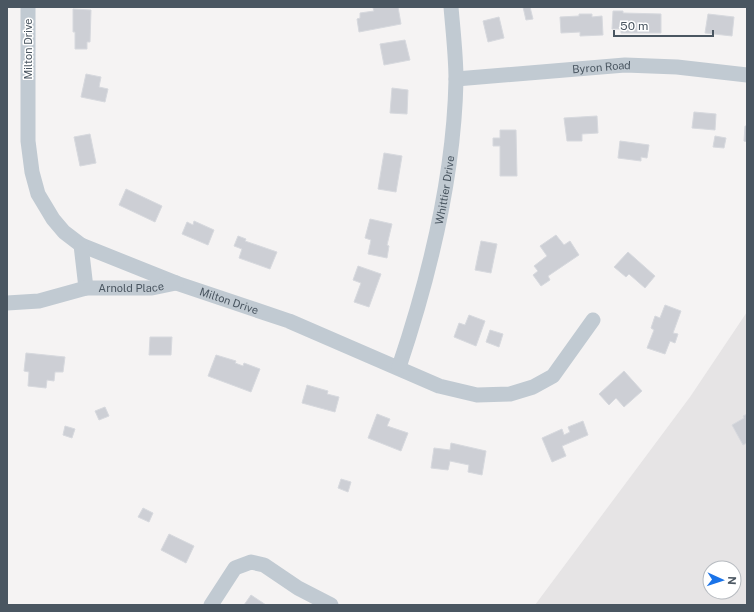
<svg xmlns="http://www.w3.org/2000/svg" width="754" height="612" font-family="'Public Sans',sans-serif">
	<rect width="100%" height="100%" fill="#f5f3f3"/>
	<path fill="#e6e4e5" fill-rule="evenodd" d="M 747,312 L 747,605 L 535,605 L 690,397 ZM 710,568 L 734,568 L 734,592 L 710,592 Z"/>
	<path fill="#cdcfd5" stroke="#d7d9de" d="M 378,7 L 398,7 L 401,24 L 359,32 L 357,19 L 360,18 L 360,13 L 374,11 L 373,8 Z
		M 523,7 L 530,7 L 533,19 L 526,20 Z
		M 73,9 L 91,10 L 90,42 L 87,42 L 87,49 L 75,49 L 75,32 L 73,32 Z
		M 613,11 L 623,11 L 623,13 L 661,14 L 661,33 L 621,33 L 621,29 L 612,29 Z
		M 579,14 L 592,14 L 592,17 L 602,16 L 603,35 L 580,36 L 580,32 L 561,33 L 560,17 L 579,16 Z
		M 708,14 L 734,17 L 732,36 L 705,33 Z
		M 499,17 L 504,38 L 488,42 L 483,21 Z
		M 405,40 L 410,60 L 384,65 L 380,44 Z
		M 86,74 L 101,77 L 99,87 L 108,89 L 105,102 L 81,97 Z
		M 392,88 L 408,90 L 407,114 L 390,113 Z
		M 694,112 L 716,114 L 715,130 L 692,128 Z
		M 597,116 L 598,133 L 582,134 L 582,141 L 567,141 L 564,118 Z
		M 745,126 L 747,126 L 747,142 L 744,141 Z
		M 500,130 L 516,130 L 517,176 L 500,176 L 500,146 L 493,146 L 493,138 L 500,138 Z
		M 90,134 L 96,163 L 80,166 L 74,137 Z
		M 715,136 L 726,138 L 724,148 L 713,147 Z
		M 620,141 L 649,145 L 647,158 L 641,157 L 641,161 L 618,158 Z
		M 384,153 L 402,156 L 396,192 L 378,189 Z
		M 126,189 L 162,206 L 155,222 L 119,205 Z
		M 370,219 L 392,224 L 387,245 L 389,246 L 387,258 L 368,254 L 371,240 L 365,238 Z
		M 194,221 L 214,230 L 208,245 L 182,234 L 187,222 L 193,225 Z
		M 556,235 L 564,245 L 570,241 L 579,255 L 548,276 L 550,280 L 541,286 L 533,275 L 538,271 L 534,266 L 547,256 L 540,246 Z
		M 238,236 L 246,239 L 245,241 L 277,252 L 270,269 L 239,258 L 242,249 L 234,246 Z
		M 481,241 L 497,244 L 491,273 L 475,270 Z
		M 628,252 L 655,276 L 645,288 L 629,274 L 626,277 L 614,267 Z
		M 358,266 L 381,274 L 369,307 L 354,302 L 361,283 L 353,280 Z
		M 665,305 L 681,311 L 673,333 L 678,334 L 675,343 L 670,341 L 665,354 L 647,348 L 654,330 L 651,328 L 655,316 L 660,318 Z
		M 469,315 L 485,321 L 476,346 L 454,337 L 459,323 L 465,325 Z
		M 490,330 L 503,334 L 499,347 L 486,342 Z
		M 150,337 L 172,337 L 171,355 L 149,355 Z
		M 26,353 L 65,357 L 63,372 L 55,372 L 54,381 L 47,380 L 46,388 L 28,386 L 29,372 L 24,371 Z
		M 216,355 L 236,361 L 235,363 L 243,366 L 244,363 L 260,369 L 251,392 L 208,376 Z
		M 624,371 L 642,391 L 624,407 L 616,398 L 609,405 L 599,394 Z
		M 307,385 L 328,391 L 327,394 L 339,397 L 335,412 L 302,403 Z
		M 105,407 L 109,416 L 99,420 L 95,411 Z
		M 377,414 L 390,419 L 387,426 L 408,433 L 401,451 L 368,438 Z
		M 747,414 L 747,443 L 743,445 L 732,425 L 744,418 L 743,416 Z
		M 583,421 L 588,435 L 562,446 L 566,456 L 552,462 L 542,438 L 562,429 L 564,435 L 570,432 L 568,427 Z
		M 65,426 L 75,429 L 72,438 L 63,435 Z
		M 451,443 L 486,451 L 482,475 L 468,472 L 469,465 L 450,461 L 448,470 L 431,468 L 434,448 L 450,450 Z
		M 341,479 L 351,482 L 348,492 L 338,488 Z
		M 143,508 L 153,513 L 149,522 L 138,517 Z
		M 169,534 L 194,546 L 186,563 L 161,550 Z
		M 251,595 L 266,605 L 244,605 Z"/>
	<g fill="none" stroke-linecap="round" stroke-linejoin="round">
		<g stroke="#c1cad2" stroke-width="15">
			<path id="s1" d="M 28,7 L 28,141 L 32,172 L 38,194 L 53,219 L 64,232 L 81,245 L 176,283 L 289,321 L 439,386 L 477,395 L 510,394 L 533,387 L 553,376 L 593,320"/>
			<path id="s2" d="M 456,79 L 625,65 L 677,67 L 747,75"/>
			<path d="M 81,245 L 86,288"/>
			<path id="s3" d="M 7,303 L 39,301 L 86,288 L 152,288 L 176,283"/>
			<path id="s4" d="M 399,367 C 430,275 454,178 456,80 C 456,56 453,31 451,7"/>
			<path d="M 211,605 L 235,568 L 251,562 L 264,565 L 298,588 L 331,605"/>
		</g>
	</g>
	<g text-anchor="middle" stroke-width="3" stroke-linejoin="round" paint-order="stroke">
		<g font-size="11" fill="#4a5661" stroke="#fff">
			<text transform="translate(28 49) rotate(-90)" y="4">Milton Drive</text>
			<text dy="4" stroke="none"><textPath href="#s2" startOffset="146">Byron Road</textPath></text>
			<text dy="4" stroke="none"><textPath href="#s4" startOffset="183">Whittier Drive</textPath></text>
			<text dy="4" stroke="none"><textPath href="#s3" startOffset="126">Arnold Place</textPath></text>
			<text dy="4" stroke="none"><textPath href="#s1" startOffset="414">Milton Drive</textPath></text>
		</g>
	</g>
	<rect width="754" height="612" fill="none" stroke="#4a5661" stroke-width="16"/>
	<g transform="translate(722 580) rotate(93)"><circle r="19" fill="#ffffff" stroke="#b7bbc0"/>
	<path d="M0-3L7 15L0 10L-7 15Z" fill="#1a73e8"/>
	<text y="-6" font-size="11" font-weight="bold" text-anchor="middle" fill="#4a5661">N</text>
	</g>
	<path d="M614 30v6h99v-6" fill="none" stroke="#4a5661" stroke-width="2"/>
	<text x="620" y="30" font-size="12" fill="#4a5661" stroke="#ffffff" stroke-width="3" paint-order="stroke">50 m</text>
</svg>
